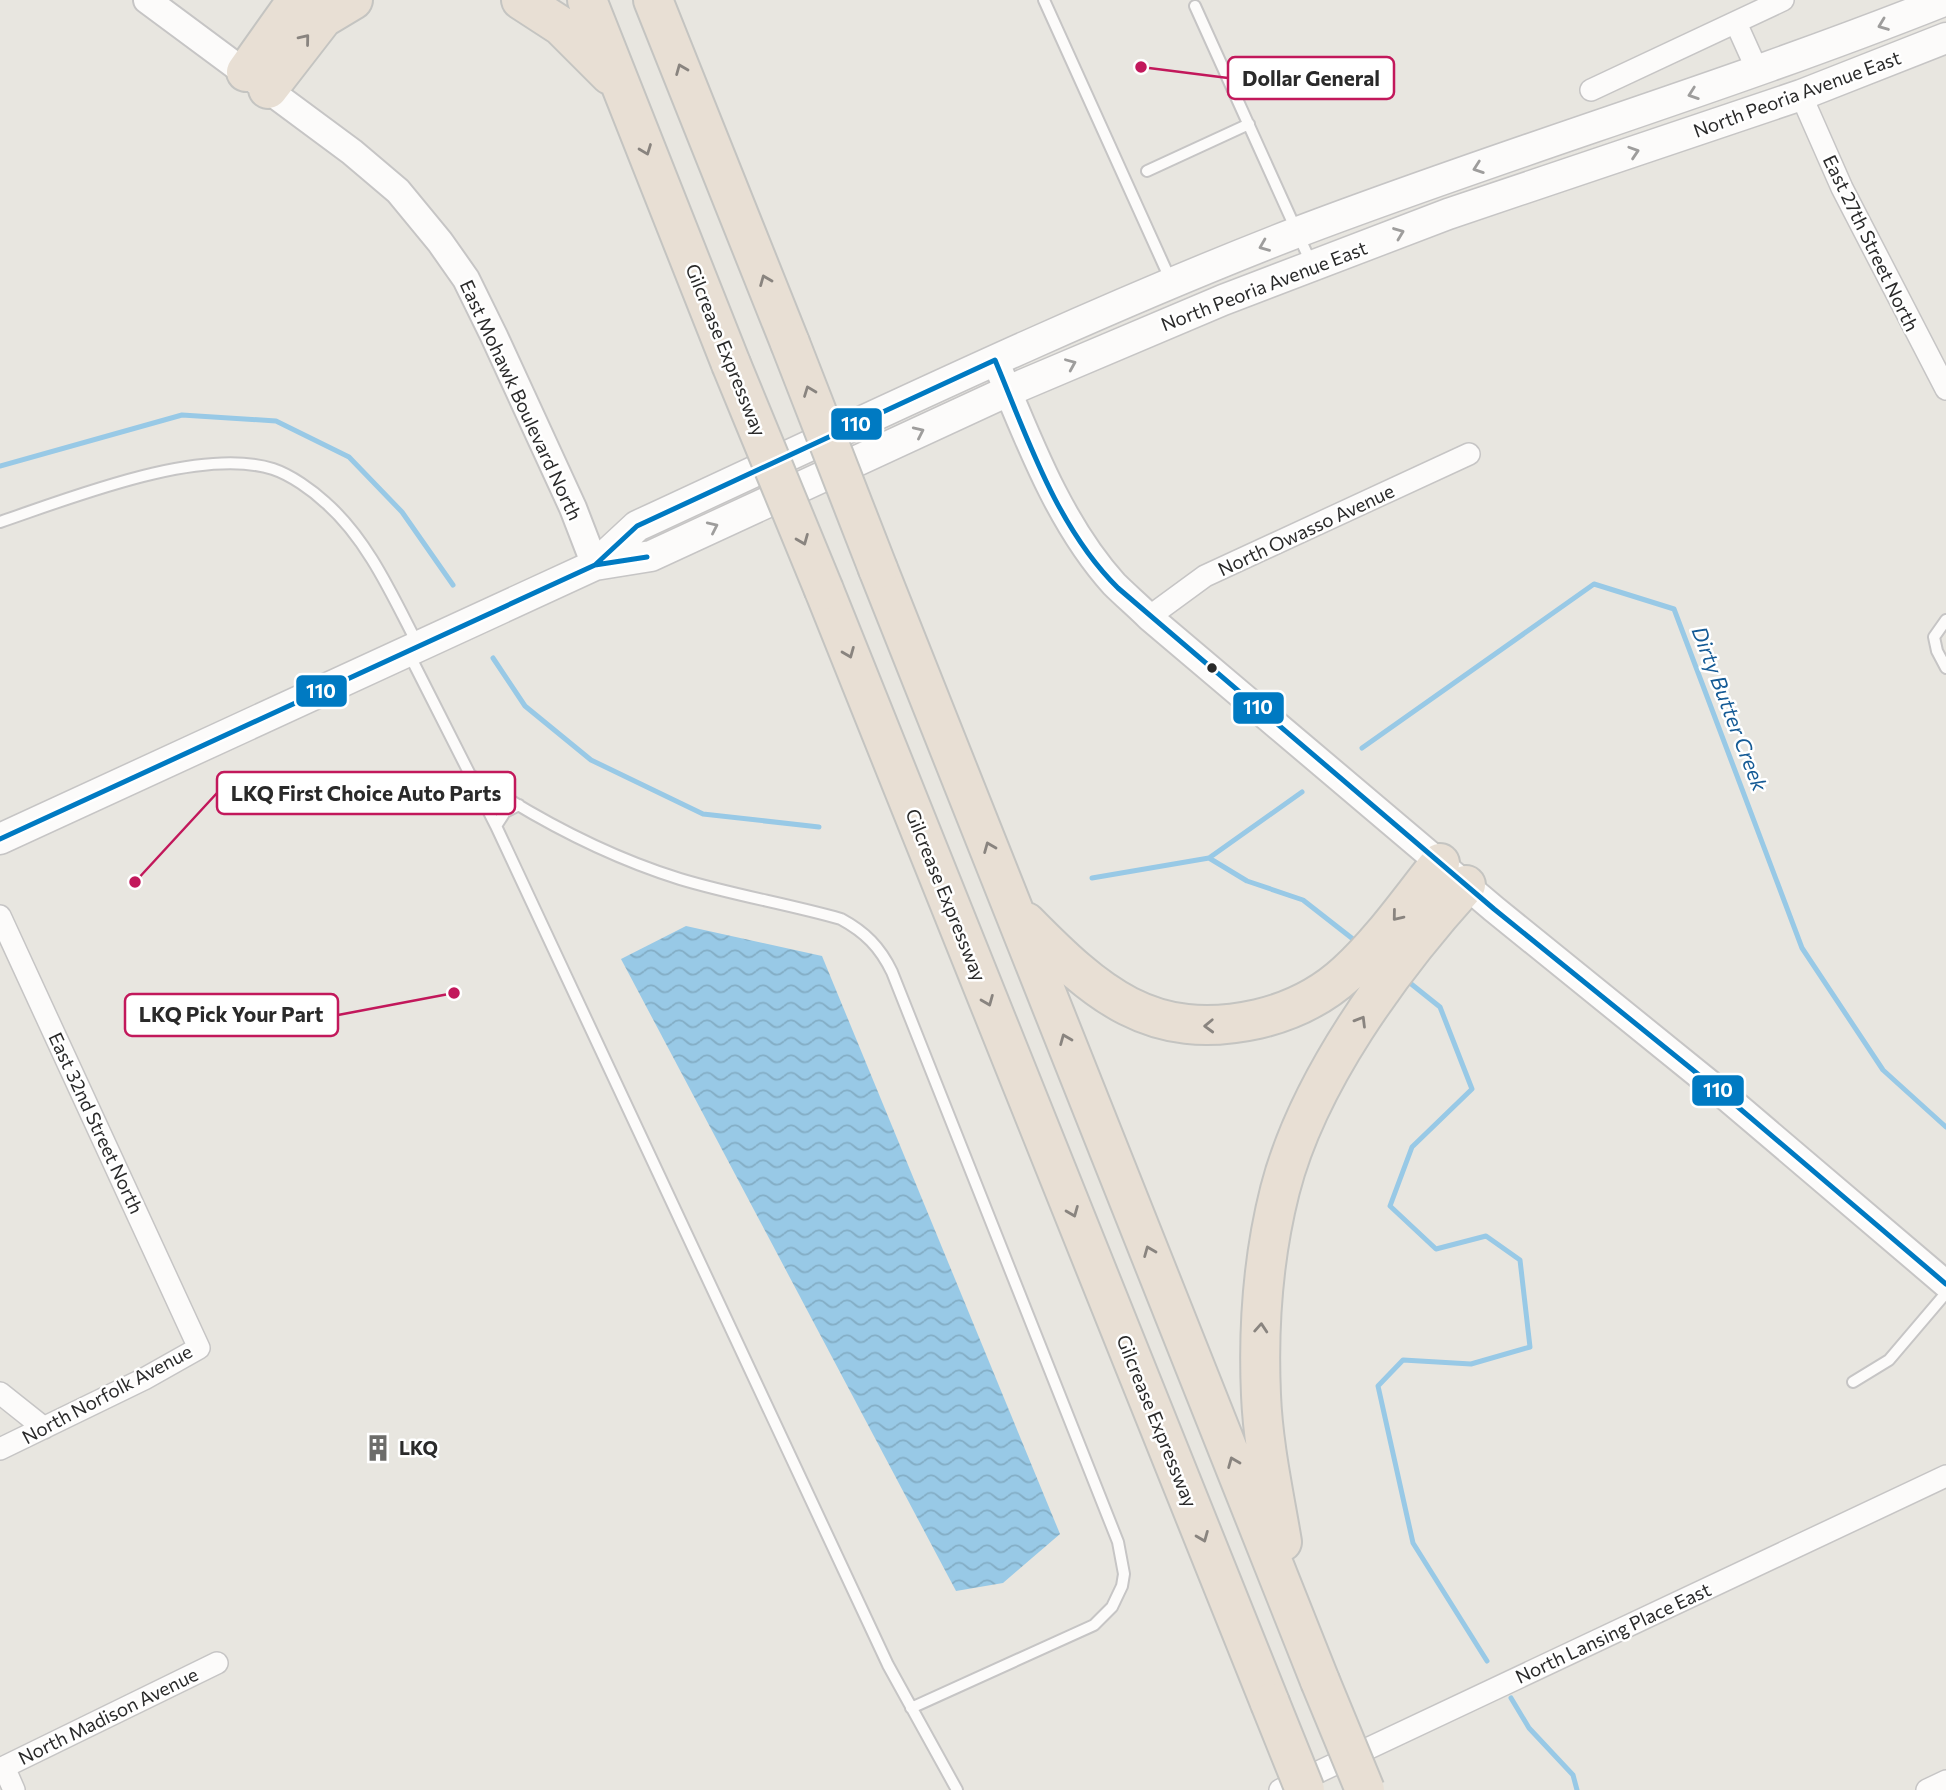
<svg xmlns="http://www.w3.org/2000/svg" width="1946" height="1790" font-family="Commissioner,sans-serif">
	<defs>
		<pattern id="water-waves" width="16" height="10" patternUnits="userSpaceOnUse" patternTransform="scale(1.75)"><rect width="16" height="10" fill="#98c9e6"/><path d="M0 5q4-4 8 0t8 0" fill="none" stroke="#83adc5"/></pattern>
	</defs>
	<rect width="100%" height="100%" fill="#e8e6e0"/>
	<path fill="url(#water-waves)" d="M 686,926 L 822,956 L 1060,1534 L 1003,1583 L 956,1591 L 621,959 Z"/>
	<g fill="none" stroke-linecap="round" stroke-linejoin="round">
		<path stroke="#98c9e6" stroke-width="5" d="M 0,466 L 182,415 L 276,421 L 349,457 L 402,512 L 453,585
			M 493,658 L 525,706 L 591,760 L 703,814 L 819,827
			M 1362,748 L 1594,584 L 1674,609 L 1802,948 L 1883,1070 L 1946,1127
			M 1209,858 L 1247,881 L 1303,900 L 1358,943
			M 1092,878 L 1209,858 L 1302,792
			M 1410,983 L 1440,1007 L 1472,1089 L 1412,1147 L 1390,1206 L 1436,1249 L 1486,1236 L 1520,1260 L 1530,1347 L 1471,1364 L 1403,1360 L 1378,1386 L 1413,1543 L 1487,1661
			M 1511,1698 L 1529,1728 L 1573,1775 L 1577,1790"/>
		<defs>
			<path id="service" d="M 1044,0 L 1171,281
				M 1195,6 L 1312,265
				M 1147,171 L 1249,124
				M 0,522 C 71,498 200,446 273,469 C 291,475 312,490 326,503 C 368,540 393,597 418,645
				M 1946,620 L 1934,637 L 1937,651 L 1946,668
				M 408,652 L 496,826 L 888,1665 L 957,1790
				M 469,774 C 533,817 606,856 680,879 C 733,895 788,904 841,919 C 865,932 880,947 892,972 L 1118,1542 L 1124,1574 L 1122,1586 L 1112,1607 L 1094,1625 L 911,1708
				M 496,826 L 505,812 L 519,805
				M 1853,1382 L 1889,1360 L 1946,1293"/>
			<path id="minor" d="M 1736,23 L 1758,72
				M 1591,90 L 1783,0
				M 1801,95 L 1842,188 L 1946,389
				M 1149,617 L 1205,576 L 1469,454
				M 0,916 L 199,1348 L 144,1379 L 0,1449
				M 0,1393 L 44,1428
				M 4,1767 L 14,1790
				M 0,1769 L 217,1663
				M 1280,1790 L 1946,1476
				M 1927,1790 L 1946,1781"/>
			<path id="tertiary" d="M 147,0 L 352,152 L 398,191 L 440,242 L 466,279 L 494,336 L 573,508 L 595,565
				M 995,360 C 1027,436 1058,522 1114,584 C 1125,595 1138,606 1149,617 L 1494,909 L 1725,1096 L 1946,1284"/>
			<path id="secondary" d="M 595,565 L 637,526 C 856,425 1073,319 1298,232 C 1513,150 1733,85 1946,0
				M 0,839 L 595,565 L 651,556 L 1008,391 L 1223,300 L 1448,214 L 1801,95 L 1946,38"/>
			<path id="motorway" d="M 521,0 L 561,26 L 610,75
				M 587,0 L 731,364
				M 653,0 L 790,343
				M 246,72 L 297,0
				M 268,89 L 323,18 L 353,0
				M 878,569 L 1320,1681
				M 824,590 L 1270,1703
				M 1026,922 C 1096,993 1151,1043 1258,1019 C 1292,1011 1321,997 1347,973 C 1382,941 1410,900 1440,863
				M 1282,1542 C 1274,1494 1263,1445 1261,1395 C 1258,1327 1263,1257 1280,1190 C 1308,1081 1391,968 1466,885"/>
		</defs>
		<use href="#service" stroke="#c6c5c5" stroke-width="14"/>
		<use href="#minor" stroke="#c6c5c5" stroke-width="24"/>
		<use href="#tertiary" stroke="#c6c5c5" stroke-width="30"/>
		<use href="#secondary" stroke="#c6c5c5" stroke-width="33"/>
		<use href="#motorway" stroke="#c4c4c1" stroke-width="42"/>
		<use href="#service" stroke="#fcfbfa" stroke-width="10"/>
		<use href="#minor" stroke="#fcfbfa" stroke-width="21"/>
		<use href="#tertiary" stroke="#fcfbfa" stroke-width="26"/>
		<use href="#secondary" stroke="#fcfbfa" stroke-width="30"/>
		<use href="#motorway" stroke="#e8dfd4" stroke-width="38"/>
		<defs>
			<path id="motorway-bridge" d="M 790,343 L 878,569
				M 731,364 L 824,590
				M 1320,1681 L 1365,1790
				M 1270,1703 L 1305,1790"/>
		</defs>
		<use href="#motorway-bridge" stroke="#c4c4c1" stroke-width="42" stroke-linecap="butt"/>
		<use href="#motorway-bridge" stroke="#e8dfd4" stroke-width="38"/>
		<defs>
			<path id="bus-1" d="M 595,565 L 637,526 L 995,360 C 1027,437 1057,528 1118,588 L 1494,909 L 1725,1096 L 1946,1284
				M 0,839 L 595,565 L 647,557"/>
		</defs>
		<use href="#bus-1" stroke="#fff" stroke-width="10"/>
		<use href="#bus-1" stroke="#007ac2" stroke-width="5"/>
	</g>
	<defs><path id="oneway-chevron" d="M-2-3.5L2.5 0L-2 3.5" fill="none" stroke-width="1.6" stroke-linecap="round" stroke-linejoin="round" transform="scale(1.75)"/></defs>
	<g stroke="#9e9d9c">
		<use href="#oneway-chevron" transform="translate(1883 25) rotate(159)"/>
		<use href="#oneway-chevron" transform="translate(1693 94) rotate(161)"/>
		<use href="#oneway-chevron" transform="translate(1634 152) rotate(-18)"/>
		<use href="#oneway-chevron" transform="translate(1478 168) rotate(161)"/>
		<use href="#oneway-chevron" transform="translate(1399 233) rotate(-21)"/>
		<use href="#oneway-chevron" transform="translate(1264 246) rotate(158)"/>
		<use href="#oneway-chevron" transform="translate(1071 364) rotate(-23)"/>
		<use href="#oneway-chevron" transform="translate(919 432) rotate(-25)"/>
		<use href="#oneway-chevron" transform="translate(713 527) rotate(-25)"/>
	</g>
	<g stroke="#89847f">
		<use href="#oneway-chevron" transform="translate(305 39) rotate(-51)"/>
		<use href="#oneway-chevron" transform="translate(681 69) rotate(-112)"/>
		<use href="#oneway-chevron" transform="translate(646 150) rotate(69)"/>
		<use href="#oneway-chevron" transform="translate(765 280) rotate(-112)"/>
		<use href="#oneway-chevron" transform="translate(809 391) rotate(-111)"/>
		<use href="#oneway-chevron" transform="translate(803 540) rotate(68)"/>
		<use href="#oneway-chevron" transform="translate(849 653) rotate(68)"/>
		<use href="#oneway-chevron" transform="translate(989 847) rotate(-112)"/>
		<use href="#oneway-chevron" transform="translate(1397 916) rotate(129)"/>
		<use href="#oneway-chevron" transform="translate(988 1001) rotate(68)"/>
		<use href="#oneway-chevron" transform="translate(1361 1021) rotate(-59)"/>
		<use href="#oneway-chevron" transform="translate(1209 1026) rotate(178)"/>
		<use href="#oneway-chevron" transform="translate(1065 1039) rotate(-112)"/>
		<use href="#oneway-chevron" transform="translate(1073 1212) rotate(68)"/>
		<use href="#oneway-chevron" transform="translate(1149 1251) rotate(-112)"/>
		<use href="#oneway-chevron" transform="translate(1261 1328) rotate(-86)"/>
		<use href="#oneway-chevron" transform="translate(1233 1462) rotate(-112)"/>
		<use href="#oneway-chevron" transform="translate(1203 1537) rotate(68)"/>
	</g>
	<defs>
		<symbol id="building-bare" viewBox="-9 -9 18 18"><path d="M-4-6H4V6H1V3H-1V6H-4ZM-2.5-4.3h1.7v1.8h-1.7ZM.8-4.3h1.7v1.8H.8ZM-2.5-1h1.7V.8h-1.7ZM.8-1h1.7V.8H.8Z" fill="#6c6c6a" stroke="#fff" stroke-width="2.5" paint-order="stroke"/></symbol>
	</defs>
	<g fill-rule="evenodd">
		<use href="#building-bare" x="359" y="1429" width="38" height="38"/>
	</g>
	<circle fill="#2a2a2a" stroke="#fff" stroke-width="2.5" cx="1212" cy="668" r="6"/>
	<g text-anchor="middle" stroke-width="5" stroke-linejoin="round" paint-order="stroke">
		<g font-size="19" fill="#2a2a2a" stroke="#fff">
			<text transform="translate(1797 94) rotate(-20)" y="7">North Peoria Avenue East</text>
			<text transform="translate(1871 243) rotate(64)" y="7">East 27th Street North</text>
			<text transform="translate(1264 286) rotate(-21)" y="7">North Peoria Avenue East</text>
			<text transform="translate(726 350) rotate(68)" y="7">Gilcrease Expressway</text>
			<text transform="translate(521 400) rotate(65)" y="7">East Mohawk Boulevard North</text>
			<text transform="translate(1306 530) rotate(-25)" y="7">North Owasso Avenue</text>
			<text transform="translate(946 895) rotate(68)" y="7">Gilcrease Expressway</text>
			<text transform="translate(96 1123) rotate(65)" y="7">East 32nd Street North</text>
			<text transform="translate(107 1394) rotate(-28)" y="7">North Norfolk Avenue</text>
			<text transform="translate(1157 1421) rotate(68)" y="7">Gilcrease Expressway</text>
			<text transform="translate(1613 1633) rotate(-25)" y="7">North Lansing Place East</text>
			<text transform="translate(108 1716) rotate(-26)" y="7">North Madison Avenue</text>
		</g>
		<g font-size="19" font-weight="bold" fill="#2a2a2a" stroke="#fff" text-anchor="start">
			<text x="399" y="1455">LKQ</text>
		</g>
		<g font-size="21" font-style="italic" fill="#145a95" stroke="#fff">
			<text transform="translate(1729 709) rotate(69)" y="7">Dirty Butter Creek</text>
		</g>
	</g>
	<path fill="none" stroke="#c2185b" stroke-width="2.5" d="M1141 67L1228 78M135 882L217 793M454 993L338 1015"/>
	<g fill="#c2185b" stroke="#fff" stroke-width="2.5">
		<circle cx="1141" cy="67" r="7"/>
		<circle cx="135" cy="882" r="7"/>
		<circle cx="454" cy="993" r="7"/>
	</g>
	<g fill="#fff" stroke="#c2185b" stroke-width="2.5">
		<rect x="1228" y="57" width="166" height="42" rx="7"/>
		<rect x="217" y="772" width="298" height="42" rx="7"/>
		<rect x="125" y="994" width="213" height="42" rx="7"/>
	</g>
	<g font-size="21" text-anchor="middle" font-weight="bold" fill="#2a2a2a">
		<text x="1311" y="86">Dollar General</text>
		<text x="366" y="801">LKQ First Choice Auto Parts</text>
		<text x="231" y="1022">LKQ Pick Your Part</text>
	</g>
	<g stroke="#fff" stroke-width="2.5">
		<rect x="830" y="407" width="53" height="34" rx="7" fill="#007ac2"/>
		<rect x="295" y="674" width="53" height="34" rx="7" fill="#007ac2"/>
		<rect x="1232" y="691" width="53" height="34" rx="7" fill="#007ac2"/>
		<rect x="1691" y="1074" width="54" height="33" rx="7" fill="#007ac2"/>
	</g>
	<g font-size="19" text-anchor="middle" font-weight="bold" fill="#fff">
		<text x="856" y="431">110</text>
		<text x="321" y="698">110</text>
		<text x="1258" y="714">110</text>
		<text x="1718" y="1097">110</text>
	</g>
</svg>
